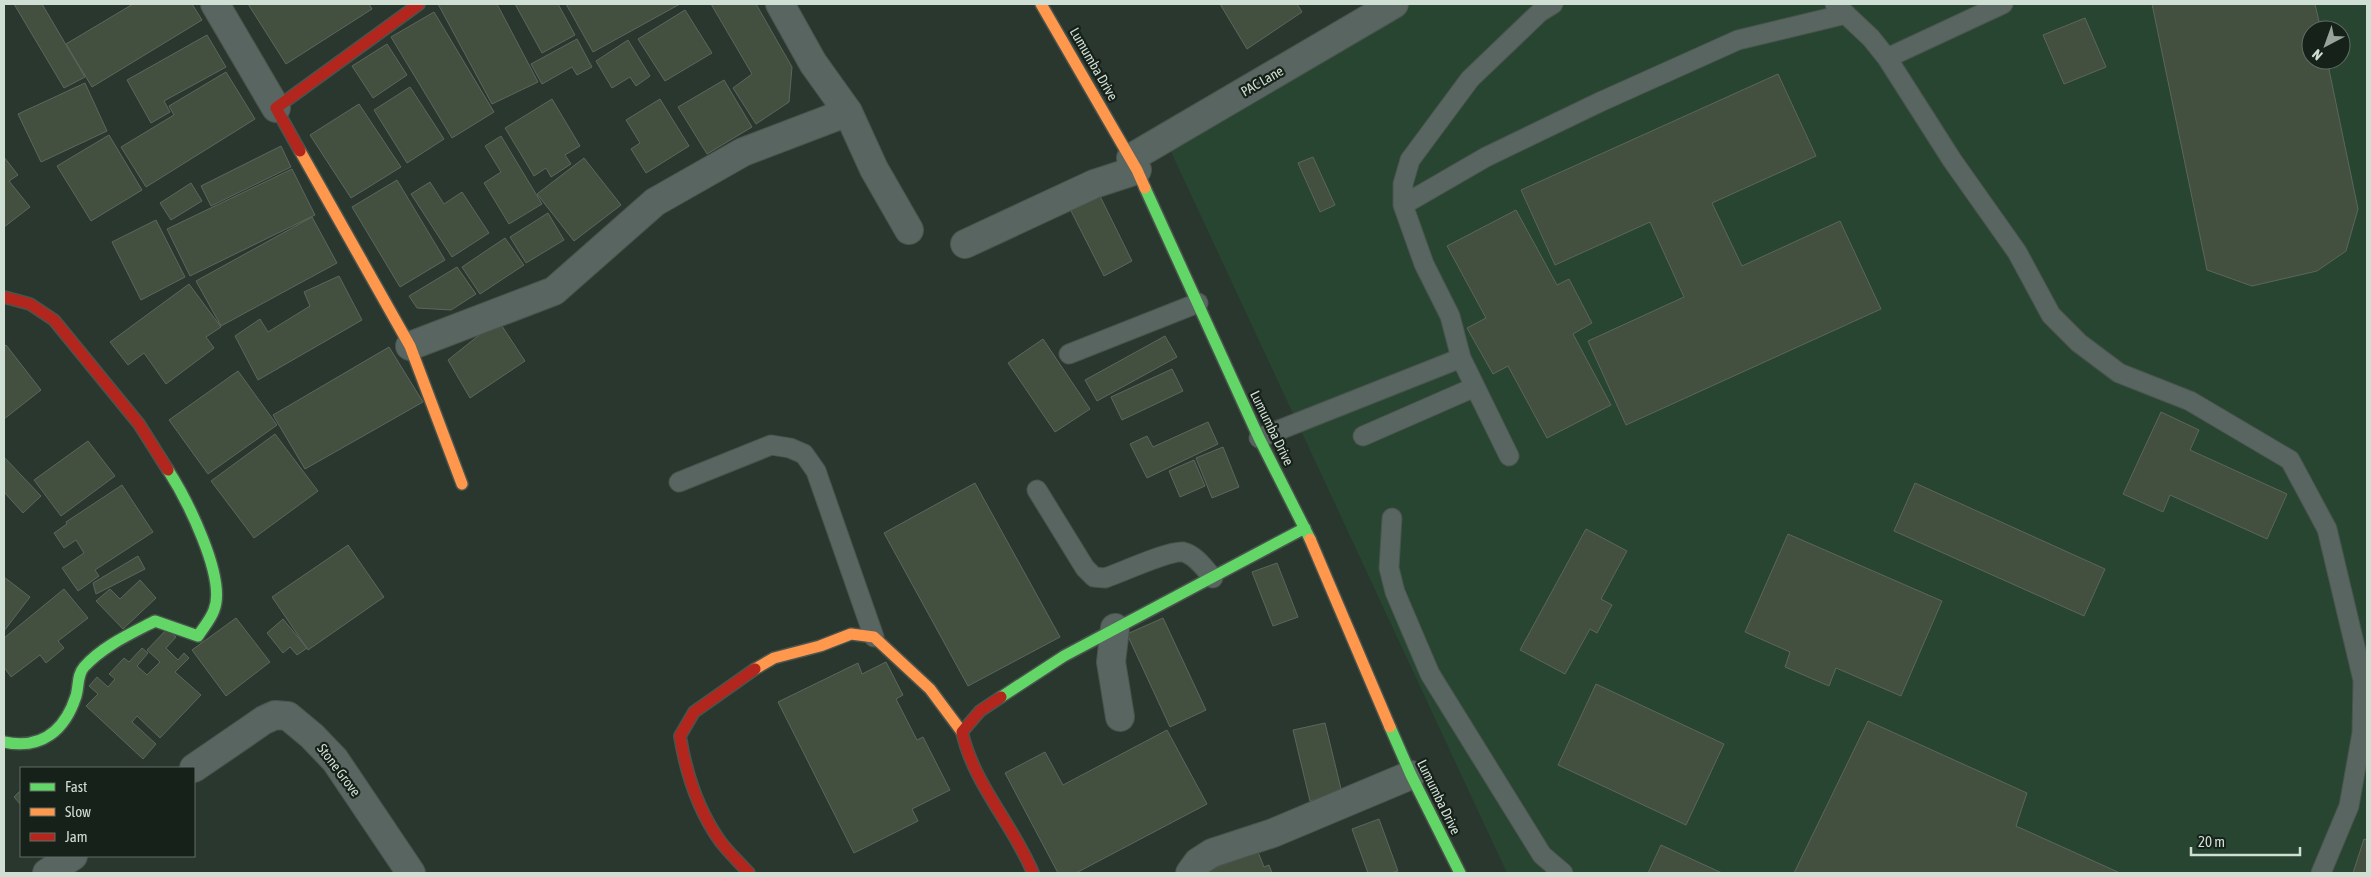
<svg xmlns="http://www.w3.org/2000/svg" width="2371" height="877" font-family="'Asap Condensed',sans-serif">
	<rect width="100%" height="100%" fill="#2a372e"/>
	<path fill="#274531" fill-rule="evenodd" d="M 1405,4 L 2367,4 L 2367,873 L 1507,873 L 1166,141 ZM 2311,30 L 2341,30 L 2341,60 L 2311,60 Z"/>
	<path fill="#435040" stroke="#5d665d" d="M 14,4 L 42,4 L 85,77 L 64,88 Z
		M 133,4 L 192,4 L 202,20 L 92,87 L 66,44 Z
		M 248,4 L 369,4 L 372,9 L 286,64 Z
		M 438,4 L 497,4 L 538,82 L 492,104 Z
		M 515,4 L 558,4 L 575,35 L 542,53 Z
		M 566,4 L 680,4 L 593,52 Z
		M 711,4 L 756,4 L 792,67 L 789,102 L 756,124 L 733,88 L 752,74 Z
		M 1220,4 L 1297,4 L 1302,12 L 1247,49 Z
		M 2152,4 L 2315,4 L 2321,30 L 2311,30 L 2311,60 L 2327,60 L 2358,209 L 2346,251 L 2317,271 L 2252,286 L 2207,270 Z
		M 685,10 L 712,53 L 665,81 L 638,39 Z
		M 434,12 L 494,112 L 452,138 L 391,37 Z
		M 2085,18 L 2106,67 L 2064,84 L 2043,35 Z
		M 207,35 L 226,67 L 164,101 L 170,112 L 151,123 L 127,80 Z
		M 577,39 L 592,67 L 577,75 L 572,67 L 542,84 L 531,64 Z
		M 628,40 L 650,76 L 636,86 L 630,77 L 612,88 L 596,61 Z
		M 387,44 L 407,75 L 373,98 L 352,66 Z
		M 226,72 L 255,119 L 146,187 L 121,147 L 174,115 L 169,106 Z
		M 1778,74 L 1816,156 L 1712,203 L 1742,266 L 1840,221 L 1881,309 L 1626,425 L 1588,341 L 1684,297 L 1650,222 L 1555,265 L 1521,190 Z
		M 724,80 L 752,127 L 707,154 L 678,107 Z
		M 85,83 L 107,131 L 41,162 L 18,114 Z
		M 410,87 L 444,139 L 407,163 L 374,110 Z
		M 552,99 L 580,146 L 565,155 L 571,164 L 551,177 L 546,168 L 534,176 L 505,128 Z
		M 660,99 L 689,146 L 646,173 L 631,149 L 640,143 L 626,120 Z
		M 359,104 L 401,167 L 351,198 L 310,135 Z
		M 109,135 L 142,190 L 91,221 L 57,166 Z
		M 501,136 L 542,204 L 509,224 L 484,183 L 501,172 L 485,146 Z
		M 281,146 L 291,167 L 211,206 L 201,186 Z
		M 4,157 L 18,175 L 9,181 L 30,207 L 4,227 Z
		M 1313,157 L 1335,205 L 1320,212 L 1298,163 Z
		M 584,158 L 621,205 L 574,241 L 537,194 Z
		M 292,169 L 315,215 L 190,276 L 167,229 Z
		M 397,180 L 445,260 L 400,287 L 352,207 Z
		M 430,182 L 444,204 L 462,192 L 489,233 L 452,257 L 411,194 Z
		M 191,183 L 202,201 L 171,220 L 160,203 Z
		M 1099,194 L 1132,261 L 1104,276 L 1070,209 Z
		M 1516,210 L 1557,285 L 1569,279 L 1592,323 L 1573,334 L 1611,405 L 1547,438 L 1508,366 L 1493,374 L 1467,328 L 1486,318 L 1447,246 Z
		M 548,213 L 564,240 L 526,263 L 510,237 Z
		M 312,217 L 337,263 L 221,326 L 196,281 Z
		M 156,220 L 185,277 L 141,300 L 112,242 Z
		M 505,238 L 524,265 L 480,294 L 462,267 Z
		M 457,267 L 476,294 L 451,310 L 417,308 L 409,296 Z
		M 339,276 L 362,320 L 258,380 L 235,336 L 260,319 L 268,332 L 310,306 L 304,292 Z
		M 189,284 L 221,327 L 206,337 L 214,348 L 166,384 L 144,353 L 128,365 L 110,342 Z
		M 498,320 L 525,361 L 470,398 L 448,360 Z
		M 1165,336 L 1177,357 L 1097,401 L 1085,380 Z
		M 1043,339 L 1090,409 L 1055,432 L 1008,363 Z
		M 6,345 L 41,390 L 4,419 L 4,347 Z
		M 389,347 L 423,402 L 305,469 L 273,415 Z
		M 1172,369 L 1183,391 L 1122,420 L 1111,397 Z
		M 238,371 L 277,425 L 208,474 L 169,420 Z
		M 2161,412 L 2199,430 L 2190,450 L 2287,494 L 2267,539 L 2170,495 L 2163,512 L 2123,494 Z
		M 1208,422 L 1218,444 L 1147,478 L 1130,444 L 1147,436 L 1153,447 Z
		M 275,434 L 318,491 L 254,538 L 211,481 Z
		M 88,441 L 115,476 L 61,516 L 34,480 Z
		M 1223,447 L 1239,487 L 1212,498 L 1196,458 Z
		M 4,457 L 41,496 L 23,513 L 4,492 Z
		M 1194,460 L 1205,486 L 1180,497 L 1169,471 Z
		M 975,483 L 1060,637 L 968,686 L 884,533 Z
		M 1915,483 L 2105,569 L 2084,616 L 1894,531 Z
		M 122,485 L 153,532 L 95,570 L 99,576 L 78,591 L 62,568 L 84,553 L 76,540 L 64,548 L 54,533 L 67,524 L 66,522 Z
		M 1586,529 L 1627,551 L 1601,599 L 1612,605 L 1597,633 L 1590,629 L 1565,674 L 1520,650 Z
		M 1788,534 L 1942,601 L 1901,696 L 1836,668 L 1829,686 L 1785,667 L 1790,652 L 1745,632 Z
		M 348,545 L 384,597 L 308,650 L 272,597 Z
		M 138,556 L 145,569 L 96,594 L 93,583 Z
		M 1277,563 L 1298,617 L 1273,626 L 1252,572 Z
		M 4,577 L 30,597 L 4,631 Z
		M 140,580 L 156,598 L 123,629 L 96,601 L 110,589 L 120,599 Z
		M 64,589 L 88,618 L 58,641 L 64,648 L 46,663 L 40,655 L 11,677 L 4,667 L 4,638 Z
		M 236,618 L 270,662 L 226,696 L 192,650 Z
		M 1163,618 L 1206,710 L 1170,727 L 1127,634 Z
		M 283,619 L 307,648 L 297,655 L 290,647 L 283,653 L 267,633 Z
		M 167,629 L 176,637 L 166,648 L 178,660 L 184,653 L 189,658 L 175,672 L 201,695 L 160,738 L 137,716 L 132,722 L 156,744 L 143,759 L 86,706 L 98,694 L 89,686 L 97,677 L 108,687 L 115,679 L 109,674 L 124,658 L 129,662 L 142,648 L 148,653 L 137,666 L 147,675 L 160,662 L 147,650 Z
		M 886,662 L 903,695 L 896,699 L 917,740 L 923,737 L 950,790 L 912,809 L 918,821 L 854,853 L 778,702 L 858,663 L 862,674 Z
		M 1596,684 L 1724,744 L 1686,825 L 1558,765 Z
		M 1868,721 L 2027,793 L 2016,826 L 2120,873 L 1794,873 Z
		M 1325,723 L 1342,793 L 1310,801 L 1293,730 Z
		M 1167,730 L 1207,804 L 1076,873 L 1058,873 L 1005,773 L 1045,752 L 1063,785 Z
		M 21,790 L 21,805 L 14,797 Z
		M 1379,819 L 1398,871 L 1391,873 L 1368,873 L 1352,829 Z
		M 2364,839 L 2367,840 L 2367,873 L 2353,873 Z
		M 1661,845 L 1722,873 L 1648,873 Z
		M 1258,852 L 1264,867 L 1269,865 L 1272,873 L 1199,873 Z"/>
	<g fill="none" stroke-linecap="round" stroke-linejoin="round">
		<defs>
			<path id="lane" d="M 1835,4 L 1871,38 L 1887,58 L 1952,160 L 2017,252 L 2051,315 L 2079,343 L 2119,373 L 2190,401 L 2290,460 L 2327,529 L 2363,680 L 2362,733 L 2349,806 L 2321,873
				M 1887,58 L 2003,4
				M 1403,205 L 1486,157 L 1600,102 L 1738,40 L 1846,14
				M 1069,354 L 1198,303
				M 1363,436 L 1475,387
				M 1259,438 L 1461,358
				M 1509,456 L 1461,358 L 1450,316 L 1424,264 L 1403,205 L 1403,184 L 1410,160 L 1470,79 L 1540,12 L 1553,4
				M 679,482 L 771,445 L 790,448 L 804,454 L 816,471 L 874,637
				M 1037,490 L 1085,568 L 1094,577 L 1105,578 C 1120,573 1170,550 1183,552 C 1196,555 1205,569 1213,578
				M 1392,518 L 1389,568 L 1395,592 L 1430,674 L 1542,855 L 1563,873"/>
			<path id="street" d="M 215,4 L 276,108
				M 780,4 L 813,63 L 848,112 L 874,169 L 909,230
				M 1131,158 L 1394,4
				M 965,244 L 1094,184 L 1137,170
				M 410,346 L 554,291 L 655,202 L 743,152 L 848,112
				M 1115,628 L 1111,662 L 1120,717
				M 194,768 L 264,720 L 275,715 L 288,716 L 312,736 L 335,760 L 411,873
				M 47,873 L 73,856
				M 1190,873 L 1198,862 L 1212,853 L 1273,833 L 1411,775"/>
			<path id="fast" d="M 1145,188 L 1259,438 L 1310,539
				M 1001,697 L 1064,656 L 1305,528
				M 1390,727 L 1411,775 L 1460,873
				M 4,742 C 42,750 65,730 76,696 C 79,686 77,675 84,667 C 103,646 130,634 155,621 L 198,636 C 203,628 211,619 214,610 C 227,578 186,498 168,470"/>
			<path id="slow" d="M 1041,4 L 1137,170 L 1145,188
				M 300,151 L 410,346 L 462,484
				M 1310,539 L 1390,727
				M 755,669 L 774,658 L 820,646 L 851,634 L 874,637 L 930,689 L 962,732"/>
			<path id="jam" d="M 300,151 L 276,108 L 419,4
				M 4,297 L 30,304 L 54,320 L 139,424 L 168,470
				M 1001,697 L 980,711 L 962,732 C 974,785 1013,824 1033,873
				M 749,873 C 740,863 728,852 720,841 C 698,810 686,773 680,736 L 694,712 L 755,669"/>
		</defs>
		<use href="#lane" stroke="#49544d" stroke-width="21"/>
		<use href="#street" stroke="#49544d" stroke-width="30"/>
		<use href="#fast" stroke="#49544d" stroke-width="14"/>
		<use href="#slow" stroke="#49544d" stroke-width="14"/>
		<use href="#jam" stroke="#49544d" stroke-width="14"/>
		<use href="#lane" stroke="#586560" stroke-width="19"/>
		<use href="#street" stroke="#586560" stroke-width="28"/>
		<use href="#fast" stroke="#63d668" stroke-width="11"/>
		<use href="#slow" stroke="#ff974d" stroke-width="11"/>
		<use href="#jam" stroke="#b3261e" stroke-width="11"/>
	</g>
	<g text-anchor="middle" stroke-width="4.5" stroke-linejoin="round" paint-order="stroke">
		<g font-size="14" fill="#d0dfd4" stroke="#162119">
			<text transform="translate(1094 64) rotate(60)" y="5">Lumumba Drive</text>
			<text transform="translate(1262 81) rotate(-30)" y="5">PAC Lane</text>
			<text transform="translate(1272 428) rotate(64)" y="5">Lumumba Drive</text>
			<text transform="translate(339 770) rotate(53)" y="5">Stone Grove</text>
			<text transform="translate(1439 797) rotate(64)" y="5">Lumumba Drive</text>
		</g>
	</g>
	<rect width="2371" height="877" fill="none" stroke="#d0dfd4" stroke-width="10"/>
	<rect x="20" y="767" width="175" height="90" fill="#162119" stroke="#606d64"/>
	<rect x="30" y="783" width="25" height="8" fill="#63d668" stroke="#606d64"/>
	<text x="65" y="792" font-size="15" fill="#d0dfd4">Fast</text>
	<rect x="30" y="808" width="25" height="8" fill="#ff974d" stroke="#606d64"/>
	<text x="65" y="817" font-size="15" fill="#d0dfd4">Slow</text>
	<rect x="30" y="833" width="25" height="8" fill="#b3261e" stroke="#606d64"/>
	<text x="65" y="842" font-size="15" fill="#d0dfd4">Jam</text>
	<g transform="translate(2326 45) rotate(221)"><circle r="24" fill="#162119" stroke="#606d64"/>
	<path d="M0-4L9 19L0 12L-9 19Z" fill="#96a49a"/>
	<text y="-8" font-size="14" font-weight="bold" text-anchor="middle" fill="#d0dfd4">N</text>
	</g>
	<path d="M2191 847v8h109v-8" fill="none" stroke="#d0dfd4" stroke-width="2.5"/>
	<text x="2198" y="847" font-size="15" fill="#d0dfd4" stroke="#162119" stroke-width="4" paint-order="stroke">20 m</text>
</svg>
